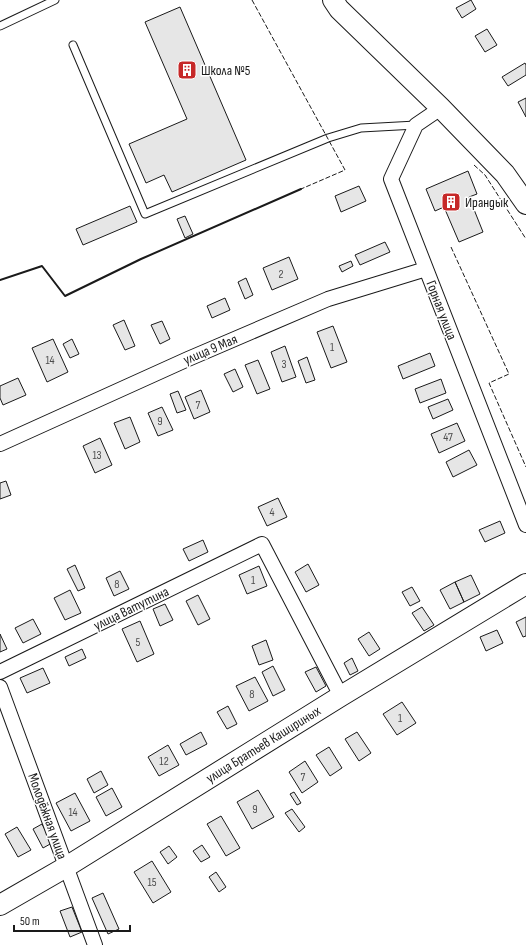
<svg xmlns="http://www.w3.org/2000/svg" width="526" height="945" font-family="'Sofia Sans Condensed',sans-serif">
	<rect width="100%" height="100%" fill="#fff"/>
	<path fill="#e6e6e6" stroke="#1a1a1a" d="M 471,0 L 476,9 L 462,18 L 456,8 Z
		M 180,7 L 246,160 L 172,192 L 164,175 L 146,183 L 129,144 L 187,119 L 145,22 Z
		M 487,29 L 497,45 L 485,52 L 475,36 Z
		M 525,63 L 526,65 L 526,75 L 508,86 L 502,77 Z
		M 526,98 L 526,117 L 518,102 Z
		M 468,171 L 477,194 L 469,197 L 483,232 L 459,242 L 444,207 L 435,211 L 426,189 Z
		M 359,186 L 366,201 L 341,212 L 335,196 Z
		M 130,206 L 137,222 L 83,245 L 76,229 Z
		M 185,216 L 193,234 L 185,238 L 177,219 Z
		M 385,242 L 390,252 L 360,265 L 355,255 Z
		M 289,257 L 298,279 L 272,290 L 263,268 Z
		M 351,261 L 353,266 L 342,272 L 339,266 Z
		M 246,278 L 253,295 L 245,299 L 238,282 Z
		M 225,298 L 230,310 L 212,318 L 207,306 Z
		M 124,320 L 135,346 L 125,350 L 113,325 Z
		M 162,321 L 170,339 L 160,344 L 151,325 Z
		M 333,326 L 347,362 L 331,368 L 317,332 Z
		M 53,339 L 68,372 L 47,382 L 32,348 Z
		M 72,339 L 79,354 L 70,358 L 63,344 Z
		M 285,346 L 296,377 L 282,382 L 271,352 Z
		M 430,353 L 435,366 L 403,379 L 398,366 Z
		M 307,357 L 315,380 L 306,383 L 298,361 Z
		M 258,360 L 270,389 L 257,394 L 245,365 Z
		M 235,369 L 243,387 L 233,392 L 224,374 Z
		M 18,378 L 26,395 L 3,405 L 0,398 L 0,386 Z
		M 441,379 L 446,393 L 420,403 L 415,389 Z
		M 201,390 L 210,412 L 194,419 L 185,397 Z
		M 178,391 L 186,410 L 177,413 L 170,394 Z
		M 448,399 L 453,410 L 433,419 L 428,407 Z
		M 162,407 L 173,430 L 158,436 L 148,413 Z
		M 130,417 L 140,442 L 125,449 L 114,423 Z
		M 457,423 L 465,441 L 439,453 L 431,434 Z
		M 100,438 L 112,465 L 95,473 L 83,446 Z
		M 469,450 L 477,465 L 453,477 L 446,462 Z
		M 6,481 L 11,495 L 0,499 L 0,483 Z
		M 278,498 L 287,517 L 267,526 L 258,507 Z
		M 500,521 L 505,533 L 485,542 L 479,530 Z
		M 203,540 L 208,552 L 189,561 L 183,549 Z
		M 308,564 L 319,585 L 306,592 L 295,572 Z
		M 75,565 L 85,588 L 78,591 L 67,569 Z
		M 259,566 L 267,586 L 247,594 L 239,575 Z
		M 120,571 L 129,589 L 114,596 L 106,578 Z
		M 471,575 L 480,594 L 464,602 L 455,582 Z
		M 455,582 L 464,602 L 450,609 L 440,590 Z
		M 412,587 L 420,601 L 410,606 L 402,592 Z
		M 70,590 L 81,613 L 65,620 L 54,598 Z
		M 198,595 L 210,619 L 198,625 L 186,601 Z
		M 165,604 L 173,620 L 160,626 L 153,609 Z
		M 422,607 L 434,625 L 424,631 L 412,613 Z
		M 526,617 L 526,636 L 523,637 L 516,622 Z
		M 33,619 L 41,634 L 23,643 L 15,628 Z
		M 140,621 L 154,654 L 137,662 L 122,629 Z
		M 497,630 L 503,643 L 486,651 L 480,637 Z
		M 369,632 L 380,649 L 369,656 L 358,639 Z
		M 0,634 L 7,649 L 0,652 Z
		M 266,640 L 273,660 L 259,665 L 252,646 Z
		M 82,649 L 86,658 L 69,666 L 65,657 Z
		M 352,658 L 358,671 L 350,675 L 344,663 Z
		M 273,666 L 285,690 L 273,696 L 262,672 Z
		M 316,667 L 326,686 L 316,692 L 305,672 Z
		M 43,668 L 50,683 L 27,693 L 20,678 Z
		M 255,677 L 268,701 L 249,711 L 236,686 Z
		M 402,702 L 416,723 L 397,735 L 383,714 Z
		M 228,706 L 237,724 L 227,729 L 217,712 Z
		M 201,732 L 207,744 L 186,755 L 180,744 Z
		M 357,732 L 371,753 L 359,761 L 345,739 Z
		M 168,745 L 179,765 L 159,776 L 148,757 Z
		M 329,747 L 342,768 L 330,776 L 316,755 Z
		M 305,761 L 318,782 L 302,793 L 289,772 Z
		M 101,771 L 108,785 L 94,793 L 87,779 Z
		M 112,788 L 122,807 L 106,816 L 96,797 Z
		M 258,790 L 274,817 L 252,829 L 237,802 Z
		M 294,792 L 301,803 L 297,805 L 290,794 Z
		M 75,793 L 90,821 L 71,831 L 56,803 Z
		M 292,809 L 305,827 L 299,832 L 285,813 Z
		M 221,816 L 240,848 L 226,856 L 207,824 Z
		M 42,824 L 52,843 L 43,848 L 33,829 Z
		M 17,827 L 31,850 L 18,857 L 5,834 Z
		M 202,845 L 210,857 L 201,862 L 193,851 Z
		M 169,846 L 177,857 L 168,864 L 160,852 Z
		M 152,861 L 171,892 L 153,903 L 134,872 Z
		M 216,872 L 226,887 L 219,892 L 209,877 Z
		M 103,893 L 119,929 L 108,934 L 92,898 Z
		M 72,907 L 82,932 L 70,937 L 60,911 Z"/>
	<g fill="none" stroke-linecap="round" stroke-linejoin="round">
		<defs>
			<path id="lane" d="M 0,26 L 55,0
				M 73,45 L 145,214 L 328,138 L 361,128 L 416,125"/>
			<path id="street" d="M 441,108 L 416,125 L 391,179 L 526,525
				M 0,444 L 188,359 L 328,299 L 426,269
				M 0,672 L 262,544 L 341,696
				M 0,687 L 95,945"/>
			<path id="secondary" d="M 333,0 L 339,9 L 441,108 L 505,174 L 526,204
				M 0,905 L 66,867 L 341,696 L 526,584"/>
		</defs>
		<use href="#lane" stroke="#1a1a1a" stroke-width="9"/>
		<use href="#street" stroke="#1a1a1a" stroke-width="16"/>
		<use href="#secondary" stroke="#1a1a1a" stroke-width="22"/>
		<use href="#lane" stroke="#fff" stroke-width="7"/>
		<use href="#street" stroke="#fff" stroke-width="14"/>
		<use href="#secondary" stroke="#fff" stroke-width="20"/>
		<path stroke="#1a1a1a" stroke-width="1" stroke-dasharray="5 2" stroke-linecap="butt" d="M 252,0 L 345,170 L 301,189
			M 474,165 L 485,175 L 526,239
			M 451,247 L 509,374 L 489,383 L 526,467"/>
		<path stroke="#1a1a1a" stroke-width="2" d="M 0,280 L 42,266 L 65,296 L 141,259 L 301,189"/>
	</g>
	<defs>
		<symbol id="building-square" viewBox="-11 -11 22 22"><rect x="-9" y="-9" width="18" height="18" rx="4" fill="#c62828" stroke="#fff"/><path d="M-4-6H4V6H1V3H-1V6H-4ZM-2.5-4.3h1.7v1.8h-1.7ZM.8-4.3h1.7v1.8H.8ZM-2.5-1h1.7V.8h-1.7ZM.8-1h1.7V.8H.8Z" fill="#fff"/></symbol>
	</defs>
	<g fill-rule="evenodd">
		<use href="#building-square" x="176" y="59" width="22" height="22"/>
		<use href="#building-square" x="440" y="191" width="22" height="22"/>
	</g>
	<g text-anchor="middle" stroke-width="3" stroke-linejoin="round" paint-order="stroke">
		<g font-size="12" fill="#4d4d4d">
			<text x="281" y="278">2</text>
			<text x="332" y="351">1</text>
			<text x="50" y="364">14</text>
			<text x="284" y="368">3</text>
			<text x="198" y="409">7</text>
			<text x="160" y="425">9</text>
			<text x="448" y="441">47</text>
			<text x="97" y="459">13</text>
			<text x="272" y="516">4</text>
			<text x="253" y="584">1</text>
			<text x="117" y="588">8</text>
			<text x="138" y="646">5</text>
			<text x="252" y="698">8</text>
			<text x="400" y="722">1</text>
			<text x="164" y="765">12</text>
			<text x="303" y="781">7</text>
			<text x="255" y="813">9</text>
			<text x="73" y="816">14</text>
			<text x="152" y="886">15</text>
		</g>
		<g font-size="14" fill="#1a1a1a" stroke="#fff" text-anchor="start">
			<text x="201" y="75">Школа №5</text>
			<text x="465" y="207">Ирандык</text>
		</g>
		<g font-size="14" fill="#1a1a1a" stroke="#fff">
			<text transform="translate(442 310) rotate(69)" y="5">Горная улица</text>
			<text transform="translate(210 349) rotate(-23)" y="5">улица 9 Мая</text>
			<text transform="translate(131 608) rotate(-26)" y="5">улица Ватутина</text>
			<text transform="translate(263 744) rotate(-32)" y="5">улица Братьев Кашириных</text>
			<text transform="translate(48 816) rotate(70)" y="5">Молодёжная улица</text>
		</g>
	</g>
	<path d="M14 925v6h116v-6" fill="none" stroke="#1a1a1a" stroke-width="2"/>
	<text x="20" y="925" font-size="12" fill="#1a1a1a" stroke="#ffffff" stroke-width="3" paint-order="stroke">50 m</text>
</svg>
